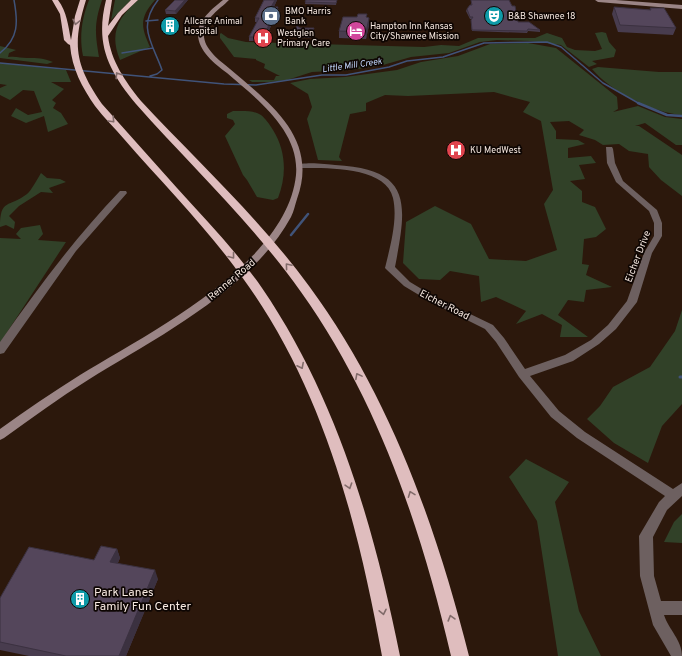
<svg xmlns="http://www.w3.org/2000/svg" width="682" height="656" font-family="Overpass,sans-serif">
	<rect width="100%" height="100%" fill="#2c180c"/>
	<path fill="#314128" d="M 89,0 L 102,0 C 94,24 95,33 99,57 L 83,56 C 79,36 82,18 89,0 Z
		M 115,0 L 131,0 L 111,20 Z
		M 138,0 L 155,0 C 139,18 141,27 150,47 L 120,60 C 109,33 118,18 138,0 Z
		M 602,32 L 606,33 L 609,42 L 616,50 L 614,57 L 592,61 L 597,64 L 589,67 L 561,45 L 530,41 L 497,40 L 480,42 L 449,53 L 411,57 L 383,65 L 352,70 L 312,72 L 287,80 L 270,82 L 252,82 L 249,80 L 274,80 L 276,76 L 280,76 L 264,68 L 265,64 L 256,60 L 256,59 L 234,57 L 220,38 L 220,34 L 221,33 L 228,38 L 246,42 L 424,47 L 441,45 L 459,46 L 478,38 L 535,38 L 547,33 L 562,38 L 567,47 L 575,50 L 595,51 L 602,49 L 595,33 Z
		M 0,43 L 0,46 L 16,50 L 9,53 L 8,57 C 17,56 20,58 27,58 C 38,58 43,58 53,62 L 47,64 L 0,58 Z
		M 528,43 L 556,48 L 617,97 L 618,109 L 613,112 L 638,106 L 665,117 L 682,119 L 682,145 L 676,145 L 645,123 L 635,126 L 639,126 L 682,155 L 682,196 L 661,180 L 649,167 L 648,154 L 629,151 L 619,144 L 603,145 L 595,140 L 579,135 L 584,130 L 569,121 L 550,122 L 556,131 L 556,139 L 578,140 L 585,144 L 568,148 L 568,158 L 591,156 L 596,163 L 579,165 L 585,179 L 570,181 L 582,191 L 582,202 L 595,207 L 606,229 L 596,237 L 584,239 L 582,264 L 589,265 L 586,275 L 612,287 L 586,290 L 584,302 L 568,300 L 558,315 L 588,337 L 560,337 L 562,325 L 542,314 L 516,324 L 526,311 L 496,297 L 481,302 L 479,276 L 450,271 L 440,280 L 419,279 L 403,263 L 406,222 L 435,206 L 471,224 L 489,259 L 526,261 L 557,250 L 544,204 L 553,190 L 541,121 L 523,112 L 530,102 L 494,92 L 408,96 L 385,95 L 366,103 L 366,111 L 350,114 L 339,157 L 342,161 L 318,160 L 307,119 L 312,107 L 308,94 L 290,83 L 310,79 L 345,77 L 397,70 L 421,62 L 458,56 L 490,44 Z
		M 0,63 L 66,70 L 71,82 L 51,82 L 64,89 L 52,100 L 56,103 L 53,108 L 61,113 L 68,124 L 48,132 L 44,116 L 26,123 L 11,116 L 16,108 L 28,115 L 42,112 L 34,91 L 23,90 L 10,100 L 0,95 L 0,88 L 7,85 L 0,84 Z
		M 598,67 L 659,72 L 682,72 L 682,115 C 654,113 610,91 592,69 Z
		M 233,111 C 243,111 253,110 261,115 C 265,118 270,125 273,130 C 286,151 287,175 278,198 L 273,200 L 257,197 L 247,180 L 243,175 L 225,136 L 235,124 L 233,120 L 227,118 L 227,114 Z
		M 41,173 L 47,178 L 60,179 L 66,182 L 49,188 L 53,193 L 41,192 L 19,206 L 9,216 L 15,222 L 14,229 L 6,225 L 0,227 C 0,198 9,208 27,194 C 31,191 38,178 41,173 Z
		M 40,225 L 43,234 L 38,240 L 66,242 L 0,343 L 0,238 L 21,239 L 16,234 L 21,228 Z
		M 682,310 L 682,404 L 662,426 L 648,463 L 614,443 L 587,419 L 600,406 L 613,387 L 650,367 L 675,331 Z
		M 526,459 L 569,482 L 555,502 L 579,611 L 601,656 L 558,656 L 537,521 L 509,477 Z
		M 682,514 L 682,543 L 664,542 L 674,522 Z"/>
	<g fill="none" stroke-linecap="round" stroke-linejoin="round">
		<path stroke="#405379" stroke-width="1.5" d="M 146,21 L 158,20
			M 0,53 C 19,38 18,22 14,0
			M 122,53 L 153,48
			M 0,63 L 224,84 L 256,85 L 322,75 L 346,75 L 389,67 L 407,61 L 443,57 L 484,43 L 547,42 L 561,47 L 603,83 L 640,104
			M 150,76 L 157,74 L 162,70 C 152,42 137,27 158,0"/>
		<path stroke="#405379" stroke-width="2.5" d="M 638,103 L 667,115 L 682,116
			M 291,235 L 308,214"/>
		<path stroke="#405379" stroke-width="3" d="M 680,377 L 682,377"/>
		<path fill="#6d6060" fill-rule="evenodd" d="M 606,147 L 612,147 L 613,149 L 615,163 L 623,181 L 657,210 L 662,223 L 662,236 L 652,253 L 637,302 L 616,329 L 599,344 L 573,361 L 530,376 L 559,411 L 585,432 L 673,489 L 682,483 L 682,496 L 667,510 L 653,537 L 654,576 L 661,601 L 682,601 L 682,615 L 664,615 C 669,630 682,640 682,656 L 671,656 L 653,625 L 640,576 L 639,536 L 659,502 L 665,496 L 577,438 L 551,417 L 519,377 L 496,342 L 485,329 L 429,301 L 404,286 L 387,270 L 385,268 C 390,247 398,220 393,198 C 386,166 325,168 300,168 L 296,166 C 302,161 326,164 335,165 C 413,169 407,204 395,267 L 410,282 L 435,297 L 493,325 L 504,338 L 525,369 L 565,355 L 591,340 L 608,325 L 627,301 L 644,253 L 654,236 L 654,223 L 649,211 L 616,182 L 607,163 Z
			M 120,191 L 126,191 L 127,193 L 76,251 L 4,353 L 0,354 L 0,342 C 37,289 75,238 120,191 Z"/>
		<path fill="#9b8586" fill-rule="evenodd" d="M 223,0 L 229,0 C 219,10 206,17 204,32 C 202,48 219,60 230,69 C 271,104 319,139 297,199 C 295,205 294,211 291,217 C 251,290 156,338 88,380 C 59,398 32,418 4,438 L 0,440 L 0,429 C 26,410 53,392 80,375 C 149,333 287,264 296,175 C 300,131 257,99 227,73 C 215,64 198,51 198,34 C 198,20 213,8 223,0 Z
			M 595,0 L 616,0 L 682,5 L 682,9 L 598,2 Z"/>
		<path fill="#dfbdbe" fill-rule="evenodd" d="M 52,0 L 58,0 C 67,12 68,25 71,40 L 75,16 L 80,0 L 86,0 C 72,45 75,65 102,104 C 127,132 152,160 177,188 C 206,220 237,252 262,288 C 337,398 374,527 400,656 L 382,656 C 358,524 323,387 242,277 C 207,228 164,185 124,139 C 115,128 104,118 95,106 C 82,87 72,69 70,45 L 68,44 L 64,40 L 60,14 Z
			M 106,0 L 112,0 L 108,26 L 118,13 L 131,0 L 138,0 L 122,15 L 108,36 C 111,61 125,81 141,101 C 198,162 260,219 309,286 C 390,396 436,526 469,656 L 451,656 C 421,528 378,400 301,292 C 253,224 191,166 136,104 C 108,70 95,44 106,0 Z"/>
	</g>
	<path fill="#483c4e" d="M 188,0 L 176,14 L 166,14 L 165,10 Z
		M 264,0 L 277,0 L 274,7 L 278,7 L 278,11 L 264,41 L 249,41 L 249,37 L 257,22 L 255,22 L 255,18 Z
		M 306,0 L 337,0 L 336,5 L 305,4 Z
		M 471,0 L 518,22 L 540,30 L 540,32 L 528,31 L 527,33 L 472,31 L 471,22 L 472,19 L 470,19 L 466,11 L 467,9 L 471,5 Z
		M 614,7 L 650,10 L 650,8 L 676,28 L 673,35 L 618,32 L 612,14 Z
		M 367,17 L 369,25 L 366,39 L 339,38 L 339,31 Z
		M 314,29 L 311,38 L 293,37 L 293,35 Z
		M 117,549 L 120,558 L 118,563 L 158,579 L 126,656 L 29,656 L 0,650 L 0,598 L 94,560 Z"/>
	<path fill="#3b3140" d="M 185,0 L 188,0 L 176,14 L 175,11 Z
		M 275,0 L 277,0 L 272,11 L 271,7 Z
		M 278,7 L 278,11 L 264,41 L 263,37 Z
		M 369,18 L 369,25 L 366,39 L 366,32 Z
		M 117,549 L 120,558 L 114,571 L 110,562 Z
		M 155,570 L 158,579 L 126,656 L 119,656 Z"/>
	<path fill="#54465b" stroke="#3b3140" d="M 175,0 L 185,0 L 175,11 L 165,10 Z
		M 264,0 L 275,0 L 271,7 L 278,7 L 263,37 L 249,37 L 259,18 L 255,18 Z
		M 306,0 L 337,0 L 336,3 L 305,2 Z
		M 471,0 L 509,0 L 512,6 L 515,6 L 518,22 L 529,22 L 540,30 L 528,29 L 527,31 L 472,30 L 471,20 L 473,17 L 470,17 L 467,9 L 470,5 L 472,5 Z
		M 614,7 L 651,10 L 650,8 L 664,8 L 676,28 L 620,25 Z
		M 358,14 L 367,14 L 366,17 L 369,18 L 366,32 L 339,31 L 343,17 L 357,17 Z
		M 297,26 L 300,28 L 314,28 L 311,36 L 293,35 Z
		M 101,546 L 117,549 L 110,562 L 155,570 L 119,656 L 66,656 L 0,642 L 0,598 L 29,547 L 94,560 Z"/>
	<defs><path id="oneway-chevron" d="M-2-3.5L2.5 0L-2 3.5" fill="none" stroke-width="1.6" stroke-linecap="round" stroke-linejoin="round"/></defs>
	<g stroke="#816b6a">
		<use href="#oneway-chevron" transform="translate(76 22) rotate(103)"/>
		<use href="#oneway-chevron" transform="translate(118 75) rotate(-123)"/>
		<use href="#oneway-chevron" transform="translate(112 120) rotate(47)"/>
		<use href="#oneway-chevron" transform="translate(232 256) rotate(52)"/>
		<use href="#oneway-chevron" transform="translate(288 266) rotate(-130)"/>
		<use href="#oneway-chevron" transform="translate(301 366) rotate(63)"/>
		<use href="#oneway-chevron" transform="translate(358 376) rotate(-118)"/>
		<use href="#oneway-chevron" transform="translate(349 486) rotate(72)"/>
		<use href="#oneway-chevron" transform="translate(411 494) rotate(-111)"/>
		<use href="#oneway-chevron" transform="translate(383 612) rotate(78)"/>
		<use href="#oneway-chevron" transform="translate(451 618) rotate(-106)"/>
	</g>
	<defs>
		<symbol id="bank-disc" viewBox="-11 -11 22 22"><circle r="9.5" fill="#5c6f8a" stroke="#0e0603"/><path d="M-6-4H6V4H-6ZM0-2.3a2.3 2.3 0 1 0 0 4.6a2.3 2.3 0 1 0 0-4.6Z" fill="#fff"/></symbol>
		<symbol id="theatre-disc" viewBox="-11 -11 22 22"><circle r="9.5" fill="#0f9aa8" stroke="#0e0603"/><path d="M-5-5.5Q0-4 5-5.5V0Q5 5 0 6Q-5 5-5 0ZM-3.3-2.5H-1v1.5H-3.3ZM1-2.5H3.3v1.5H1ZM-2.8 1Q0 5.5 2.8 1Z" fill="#fff"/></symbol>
		<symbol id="building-disc" viewBox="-11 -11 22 22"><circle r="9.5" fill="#0f9aa8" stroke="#0e0603"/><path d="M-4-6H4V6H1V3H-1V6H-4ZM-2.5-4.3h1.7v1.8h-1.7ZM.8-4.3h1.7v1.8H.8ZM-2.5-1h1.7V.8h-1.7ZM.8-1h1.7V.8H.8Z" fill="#fff"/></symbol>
		<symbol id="hotel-disc" viewBox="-11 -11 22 22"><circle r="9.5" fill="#d1479c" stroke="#0e0603"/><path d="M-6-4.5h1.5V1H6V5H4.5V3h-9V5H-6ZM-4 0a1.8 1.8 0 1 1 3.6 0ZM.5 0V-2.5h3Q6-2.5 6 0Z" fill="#fff"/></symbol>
		<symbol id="hospital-disc" viewBox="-11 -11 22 22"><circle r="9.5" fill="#e0444e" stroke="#0e0603"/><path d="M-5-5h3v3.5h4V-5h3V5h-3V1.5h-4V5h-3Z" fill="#fff"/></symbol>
	</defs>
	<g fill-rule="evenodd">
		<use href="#bank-disc" x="260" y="5" width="22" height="22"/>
		<use href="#theatre-disc" x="483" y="5" width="22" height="22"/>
		<use href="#building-disc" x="159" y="15" width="22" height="22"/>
		<use href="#hotel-disc" x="345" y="20" width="22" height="22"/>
		<use href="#hospital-disc" x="252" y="27" width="22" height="22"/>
		<use href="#hospital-disc" x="445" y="139" width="22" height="22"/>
		<use href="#building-disc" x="69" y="588" width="22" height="22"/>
	</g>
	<g text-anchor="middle" stroke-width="3.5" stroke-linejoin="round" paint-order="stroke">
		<g font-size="9" fill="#f7e9e1" stroke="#0e0603" text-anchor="start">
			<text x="285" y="14">BMO Harris<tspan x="285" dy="10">Bank</tspan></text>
			<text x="508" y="19">B&amp;B Shawnee 18</text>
			<text x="184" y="24">Allcare Animal<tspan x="184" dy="10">Hospital</tspan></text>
			<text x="370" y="29">Hampton Inn Kansas<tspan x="370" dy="10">City/Shawnee Mission</tspan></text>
			<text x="277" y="36">Westglen<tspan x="277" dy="10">Primary Care</tspan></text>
			<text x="470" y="153">KU MedWest</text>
		</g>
		<g font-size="9" font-style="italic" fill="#c0d4fa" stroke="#0e0603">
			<text transform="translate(352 65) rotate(-8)" y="3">Little Mill Creek</text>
		</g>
		<g font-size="10" fill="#f7e9e1" stroke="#0e0603">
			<text transform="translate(637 256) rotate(-69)" y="4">Eicher Drive</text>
			<text transform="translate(231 279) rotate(-40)" y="4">Renner Road</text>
			<text transform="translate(445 304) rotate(27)" y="4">Eicher Road</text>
		</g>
		<g font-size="12" fill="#f7e9e1" stroke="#0e0603" text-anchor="start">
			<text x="94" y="596">Park Lanes<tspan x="94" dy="14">Family Fun Center</tspan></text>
		</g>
	</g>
</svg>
